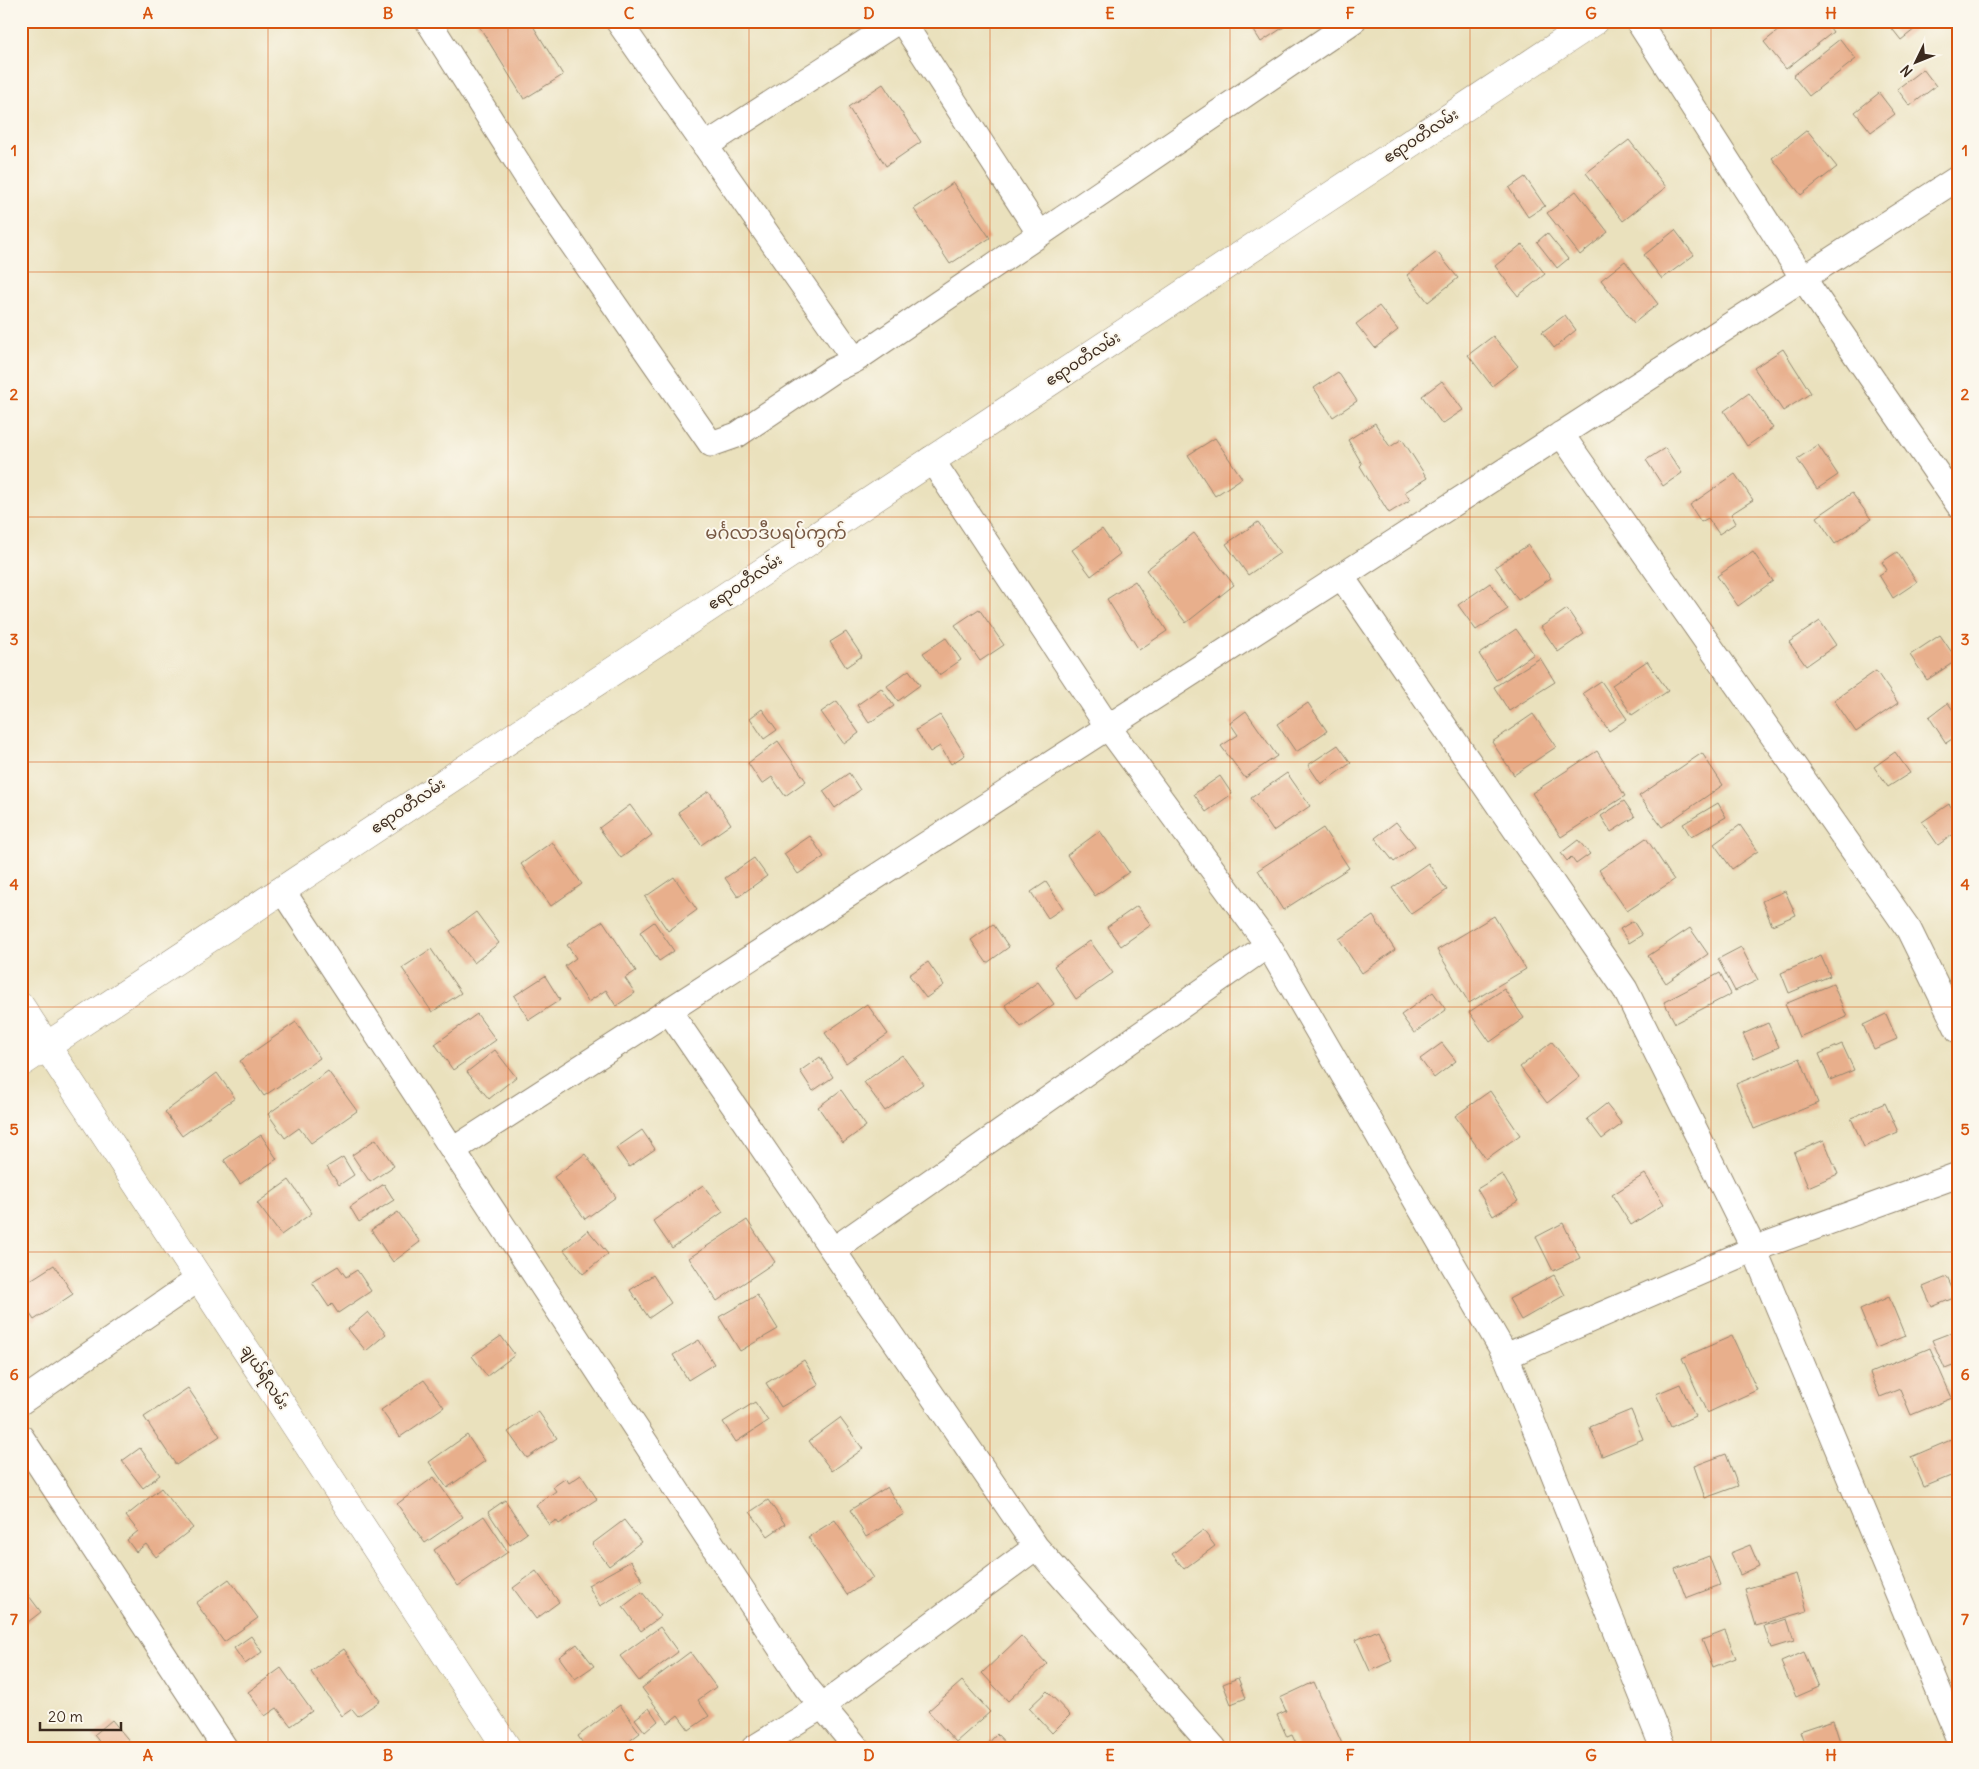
<svg xmlns="http://www.w3.org/2000/svg" width="1979" height="1769" font-family="Delius,'Noto Sans Myanmar',sans-serif">
	<rect width="100%" height="100%" fill="#fbf7ec"/>
	<filter id="ink" filterUnits="userSpaceOnUse"><feTurbulence type="fractalNoise" baseFrequency=".02" numOctaves="2"/><feDisplacementMap in="SourceGraphic" scale="10" xChannelSelector="R" yChannelSelector="G"/><feConvolveMatrix kernelMatrix="1 2 1 2 8 2 1 2 1" color-interpolation-filters="sRGB"/></filter>
	<filter id="wash" filterUnits="userSpaceOnUse"><feTurbulence type="fractalNoise" baseFrequency=".0096" numOctaves="4" result="noise"/><feDisplacementMap in="SourceGraphic" scale="20" xChannelSelector="R" yChannelSelector="G"/><feGaussianBlur stdDeviation="1.12" result="paint"/><feColorMatrix in="noise" values="0 0 0 0 0 0 0 0 0 0 0 0 0 0 0 0 0 1.4 0 .05"/><feComposite in="paint" operator="in"/></filter>
	<g filter="url(#wash)">
		<rect width="100%" height="100%" fill="#eae1bd"/>
		<g id="blocks">
			<path fill="#e8af8c" d="M 476,21 L 530,21 L 563,75 L 524,99 Z
				M 1248,21 L 1293,21 L 1261,42 Z
				M 1790,21 L 1825,21 L 1833,32 L 1786,69 L 1764,42 Z
				M 1886,21 L 1925,21 L 1901,40 Z
				M 1840,39 L 1856,59 L 1809,96 L 1793,76 Z
				M 1923,69 L 1936,86 L 1910,106 L 1897,89 Z
				M 883,84 L 921,142 L 886,166 L 848,107 Z
				M 1879,93 L 1895,114 L 1871,132 L 1855,112 Z
				M 1807,130 L 1837,167 L 1801,195 L 1772,158 Z
				M 1629,140 L 1666,187 L 1623,221 L 1586,173 Z
				M 1525,177 L 1545,206 L 1528,217 L 1509,188 Z
				M 953,183 L 990,238 L 950,264 L 914,209 Z
				M 1576,191 L 1608,232 L 1580,255 L 1547,213 Z
				M 1675,230 L 1694,255 L 1662,279 L 1644,255 Z
				M 1547,233 L 1568,259 L 1557,268 L 1537,242 Z
				M 1522,244 L 1545,274 L 1518,296 L 1495,266 Z
				M 1437,252 L 1458,278 L 1428,302 L 1407,275 Z
				M 1625,261 L 1658,304 L 1634,323 L 1601,280 Z
				M 1379,306 L 1398,330 L 1375,348 L 1356,324 Z
				M 1565,315 L 1576,330 L 1554,348 L 1542,332 Z
				M 1493,336 L 1518,366 L 1492,386 L 1468,355 Z
				M 1783,349 L 1811,393 L 1783,411 L 1754,368 Z
				M 1338,372 L 1357,401 L 1333,417 L 1314,388 Z
				M 1442,381 L 1463,410 L 1442,424 L 1422,396 Z
				M 1749,393 L 1773,428 L 1747,446 L 1724,411 Z
				M 1375,423 L 1390,447 L 1402,439 L 1427,478 L 1405,492 L 1410,500 L 1389,513 L 1360,466 L 1362,464 L 1348,440 Z
				M 1215,438 L 1242,478 L 1215,496 L 1188,455 Z
				M 1818,445 L 1838,475 L 1817,489 L 1797,459 Z
				M 1665,448 L 1682,473 L 1663,486 L 1646,460 Z
				M 1735,474 L 1753,500 L 1731,514 L 1736,523 L 1719,534 L 1708,518 L 1701,522 L 1690,505 Z
				M 1852,493 L 1871,519 L 1835,544 L 1817,517 Z
				M 1258,522 L 1280,553 L 1248,575 L 1226,544 Z
				M 1102,529 L 1120,554 L 1091,576 L 1072,550 Z
				M 1194,533 L 1234,585 L 1186,623 L 1146,570 Z
				M 1528,545 L 1551,578 L 1518,600 L 1495,567 Z
				M 1753,552 L 1773,581 L 1738,606 L 1717,576 Z
				M 1897,552 L 1917,582 L 1893,598 L 1879,575 L 1887,570 L 1882,562 Z
				M 1135,581 L 1167,631 L 1139,650 L 1107,599 Z
				M 1490,583 L 1508,609 L 1476,630 L 1458,605 Z
				M 979,609 L 1004,645 L 980,661 L 955,625 Z
				M 1567,609 L 1584,634 L 1558,652 L 1541,627 Z
				M 1820,621 L 1836,645 L 1806,666 L 1789,642 Z
				M 1516,629 L 1534,654 L 1496,680 L 1479,654 Z
				M 846,632 L 862,656 L 846,667 L 830,642 Z
				M 1940,635 L 1957,660 L 1927,680 L 1910,655 Z
				M 946,638 L 961,660 L 939,675 L 923,653 Z
				M 1540,658 L 1555,682 L 1509,711 L 1494,687 Z
				M 1647,661 L 1668,691 L 1632,715 L 1612,685 Z
				M 909,670 L 920,685 L 898,701 L 887,686 Z
				M 1876,671 L 1898,703 L 1856,732 L 1834,700 Z
				M 1601,681 L 1627,719 L 1609,731 L 1583,693 Z
				M 881,688 L 894,706 L 869,723 L 857,705 Z
				M 837,701 L 859,733 L 844,744 L 821,712 Z
				M 1308,703 L 1327,731 L 1296,752 L 1277,724 Z
				M 1948,703 L 1958,717 L 1958,735 L 1946,743 L 1929,717 Z
				M 762,709 L 777,730 L 764,739 L 750,718 Z
				M 1246,711 L 1277,756 L 1245,778 L 1221,746 L 1238,735 L 1230,723 Z
				M 1533,714 L 1556,747 L 1514,775 L 1492,742 Z
				M 940,715 L 965,755 L 951,764 L 940,746 L 930,752 L 916,730 Z
				M 778,741 L 806,781 L 785,796 L 772,777 L 762,784 L 748,763 Z
				M 1338,745 L 1351,763 L 1321,784 L 1308,765 Z
				M 1597,751 L 1625,796 L 1561,837 L 1532,793 Z
				M 1895,752 L 1910,773 L 1888,787 L 1874,767 Z
				M 1702,753 L 1723,785 L 1662,827 L 1639,796 Z
				M 849,773 L 860,790 L 835,808 L 823,791 Z
				M 1287,773 L 1310,806 L 1273,831 L 1251,798 Z
				M 1220,776 L 1232,794 L 1206,812 L 1194,794 Z
				M 709,791 L 731,824 L 701,845 L 678,812 Z
				M 1624,801 L 1635,817 L 1611,832 L 1601,816 Z
				M 1718,803 L 1726,817 L 1691,837 L 1683,824 Z
				M 1949,804 L 1958,816 L 1958,831 L 1938,845 L 1922,822 Z
				M 630,805 L 652,835 L 621,858 L 599,828 Z
				M 1396,822 L 1415,846 L 1394,862 L 1375,838 Z
				M 1740,825 L 1758,851 L 1732,869 L 1714,844 Z
				M 1323,828 L 1349,868 L 1283,910 L 1258,870 Z
				M 1100,831 L 1129,872 L 1095,896 L 1067,855 Z
				M 810,836 L 824,857 L 798,874 L 784,854 Z
				M 1646,838 L 1674,880 L 1627,911 L 1599,870 Z
				M 1578,840 L 1590,854 L 1576,864 L 1571,857 L 1567,861 L 1561,853 Z
				M 552,842 L 582,884 L 551,906 L 521,864 Z
				M 754,858 L 767,876 L 738,897 L 725,878 Z
				M 1428,863 L 1447,890 L 1411,914 L 1392,888 Z
				M 674,877 L 697,910 L 668,931 L 645,897 Z
				M 1046,882 L 1063,908 L 1048,918 L 1031,892 Z
				M 1785,891 L 1796,915 L 1772,925 L 1762,901 Z
				M 1137,906 L 1151,925 L 1121,946 L 1107,927 Z
				M 476,912 L 499,943 L 474,963 L 450,931 Z
				M 1373,916 L 1395,950 L 1362,973 L 1339,939 Z
				M 1494,916 L 1526,969 L 1469,1003 L 1437,950 Z
				M 603,921 L 636,971 L 625,978 L 635,993 L 616,1006 L 606,990 L 588,1002 L 565,966 L 576,958 L 567,945 Z
				M 1633,921 L 1642,935 L 1629,943 L 1620,929 Z
				M 654,922 L 674,951 L 659,961 L 640,932 Z
				M 993,924 L 1009,947 L 987,963 L 971,940 Z
				M 1690,928 L 1708,954 L 1666,983 L 1648,956 Z
				M 1090,941 L 1113,973 L 1076,999 L 1054,966 Z
				M 1741,947 L 1758,980 L 1735,991 L 1718,959 Z
				M 431,949 L 461,993 L 432,1012 L 402,968 Z
				M 1821,956 L 1830,976 L 1789,993 L 1781,973 Z
				M 928,962 L 944,985 L 926,998 L 909,975 Z
				M 1720,973 L 1731,994 L 1675,1023 L 1664,1002 Z
				M 545,976 L 560,1000 L 529,1020 L 514,996 Z
				M 1038,982 L 1054,1004 L 1021,1027 L 1005,1005 Z
				M 1833,984 L 1847,1017 L 1799,1037 L 1785,1004 Z
				M 1504,989 L 1524,1018 L 1490,1042 L 1469,1012 Z
				M 1433,992 L 1446,1010 L 1414,1033 L 1401,1015 Z
				M 867,1004 L 888,1034 L 846,1063 L 825,1033 Z
				M 477,1014 L 496,1040 L 453,1070 L 435,1044 Z
				M 1886,1014 L 1897,1039 L 1874,1049 L 1863,1025 Z
				M 296,1022 L 320,1058 L 264,1096 L 240,1061 Z
				M 1768,1023 L 1779,1047 L 1754,1058 L 1743,1034 Z
				M 1552,1042 L 1580,1077 L 1547,1103 L 1520,1067 Z
				M 1442,1043 L 1456,1061 L 1434,1078 L 1420,1059 Z
				M 1842,1044 L 1854,1070 L 1830,1080 L 1819,1054 Z
				M 495,1050 L 516,1077 L 489,1099 L 467,1072 Z
				M 902,1055 L 923,1084 L 885,1111 L 864,1082 Z
				M 820,1057 L 833,1077 L 813,1091 L 800,1071 Z
				M 1800,1058 L 1818,1103 L 1754,1129 L 1736,1084 Z
				M 328,1071 L 357,1111 L 311,1143 L 299,1128 L 285,1138 L 268,1114 Z
				M 217,1073 L 235,1098 L 182,1136 L 165,1112 Z
				M 841,1090 L 866,1126 L 843,1143 L 818,1107 Z
				M 1490,1091 L 1520,1135 L 1486,1159 L 1455,1116 Z
				M 1885,1103 L 1898,1132 L 1864,1147 L 1851,1118 Z
				M 1606,1104 L 1622,1124 L 1602,1139 L 1587,1119 Z
				M 642,1130 L 655,1149 L 629,1167 L 616,1148 Z
				M 261,1135 L 277,1159 L 240,1184 L 224,1160 Z
				M 376,1139 L 394,1166 L 370,1182 L 352,1155 Z
				M 1824,1140 L 1838,1174 L 1808,1187 L 1794,1153 Z
				M 585,1154 L 616,1197 L 585,1219 L 554,1177 Z
				M 343,1157 L 354,1175 L 339,1185 L 327,1167 Z
				M 1502,1174 L 1518,1201 L 1493,1216 L 1477,1189 Z
				M 1645,1174 L 1664,1204 L 1631,1225 L 1612,1195 Z
				M 289,1180 L 312,1213 L 281,1235 L 257,1203 Z
				M 384,1184 L 394,1200 L 359,1222 L 350,1207 Z
				M 703,1185 L 723,1212 L 672,1248 L 653,1221 Z
				M 398,1212 L 420,1242 L 393,1262 L 371,1230 Z
				M 747,1220 L 775,1262 L 717,1301 L 689,1258 Z
				M 1563,1223 L 1580,1258 L 1553,1271 L 1536,1237 Z
				M 588,1230 L 608,1254 L 583,1274 L 564,1250 Z
				M 54,1265 L 73,1294 L 34,1320 L 21,1301 L 21,1286 Z
				M 338,1266 L 346,1277 L 357,1270 L 371,1291 L 338,1313 L 332,1304 L 329,1307 L 312,1282 Z
				M 653,1275 L 671,1303 L 649,1318 L 630,1290 Z
				M 1554,1275 L 1565,1295 L 1521,1320 L 1509,1299 Z
				M 1947,1277 L 1956,1297 L 1932,1307 L 1923,1287 Z
				M 757,1295 L 778,1329 L 740,1351 L 719,1317 Z
				M 1889,1297 L 1905,1336 L 1876,1348 L 1860,1310 Z
				M 368,1312 L 386,1334 L 366,1351 L 348,1329 Z
				M 1958,1330 L 1958,1364 L 1945,1369 L 1932,1340 Z
				M 501,1336 L 515,1355 L 487,1376 L 472,1356 Z
				M 1732,1336 L 1757,1390 L 1707,1413 L 1682,1358 Z
				M 699,1340 L 714,1364 L 688,1380 L 673,1355 Z
				M 1930,1348 L 1952,1398 L 1911,1415 L 1900,1389 L 1880,1397 L 1870,1373 Z
				M 804,1360 L 819,1385 L 781,1407 L 766,1383 Z
				M 424,1380 L 444,1407 L 400,1437 L 381,1410 Z
				M 1680,1384 L 1695,1416 L 1671,1427 L 1656,1394 Z
				M 188,1388 L 220,1436 L 176,1465 L 144,1417 Z
				M 755,1402 L 768,1421 L 736,1442 L 723,1422 Z
				M 1631,1410 L 1643,1439 L 1602,1456 L 1590,1427 Z
				M 538,1411 L 557,1438 L 527,1458 L 508,1432 Z
				M 840,1418 L 863,1449 L 832,1471 L 809,1441 Z
				M 467,1435 L 485,1461 L 447,1488 L 429,1462 Z
				M 1953,1439 L 1958,1449 L 1958,1473 L 1924,1487 L 1911,1457 Z
				M 140,1448 L 160,1475 L 143,1488 L 122,1461 Z
				M 1726,1454 L 1738,1486 L 1705,1498 L 1694,1466 Z
				M 581,1475 L 597,1499 L 559,1524 L 556,1520 L 549,1525 L 536,1505 L 556,1491 L 553,1487 L 566,1478 L 569,1483 Z
				M 434,1477 L 463,1517 L 425,1543 L 397,1504 Z
				M 887,1487 L 904,1514 L 866,1537 L 850,1510 Z
				M 161,1488 L 193,1528 L 156,1557 L 146,1544 L 136,1552 L 127,1540 L 138,1531 L 126,1516 Z
				M 505,1500 L 527,1533 L 510,1545 L 488,1512 Z
				M 768,1500 L 785,1524 L 768,1536 L 750,1512 Z
				M 484,1516 L 508,1552 L 458,1586 L 434,1550 Z
				M 624,1520 L 641,1542 L 609,1566 L 592,1544 Z
				M 835,1520 L 873,1578 L 847,1595 L 808,1537 Z
				M 1203,1530 L 1215,1546 L 1184,1569 L 1172,1554 Z
				M 1750,1545 L 1759,1566 L 1740,1575 L 1730,1553 Z
				M 1709,1556 L 1720,1585 L 1686,1598 L 1675,1569 Z
				M 631,1561 L 643,1581 L 600,1606 L 588,1585 Z
				M 536,1571 L 559,1602 L 536,1619 L 513,1588 Z
				M 1796,1574 L 1807,1611 L 1756,1626 L 1745,1589 Z
				M 229,1579 L 258,1618 L 224,1642 L 196,1603 Z
				M 23,1588 L 41,1612 L 24,1625 L 21,1620 Z
				M 642,1592 L 661,1616 L 641,1631 L 623,1607 Z
				M 1787,1619 L 1794,1641 L 1771,1648 L 1764,1626 Z
				M 660,1627 L 678,1652 L 639,1681 L 620,1656 Z
				M 1378,1630 L 1392,1661 L 1370,1671 L 1356,1640 Z
				M 1725,1631 L 1736,1658 L 1713,1667 L 1702,1640 Z
				M 251,1636 L 262,1652 L 245,1664 L 234,1648 Z
				M 1021,1636 L 1047,1664 L 1008,1701 L 982,1673 Z
				M 577,1644 L 594,1666 L 575,1679 L 559,1657 Z
				M 344,1649 L 380,1701 L 358,1716 L 352,1709 L 342,1716 L 311,1672 Z
				M 690,1652 L 716,1687 L 698,1700 L 709,1716 L 689,1730 L 678,1715 L 668,1723 L 642,1688 Z
				M 1804,1652 L 1819,1687 L 1796,1697 L 1781,1662 Z
				M 281,1668 L 312,1711 L 291,1726 L 277,1708 L 265,1716 L 248,1692 Z
				M 1238,1678 L 1246,1698 L 1231,1704 L 1223,1684 Z
				M 962,1681 L 990,1712 L 956,1742 L 928,1711 Z
				M 1314,1682 L 1344,1748 L 1298,1748 L 1292,1735 L 1287,1737 L 1277,1715 L 1286,1711 L 1280,1698 Z
				M 1047,1691 L 1070,1715 L 1052,1733 L 1029,1708 Z
				M 620,1705 L 640,1733 L 620,1748 L 586,1748 L 578,1736 Z
				M 649,1708 L 658,1721 L 645,1732 L 635,1719 Z
				M 112,1720 L 131,1743 L 125,1748 L 104,1748 L 94,1735 Z
				M 1833,1720 L 1842,1748 L 1806,1748 L 1800,1731 Z
				M 997,1734 L 1010,1748 L 984,1748 Z"/>
		</g>
	</g>
	<g filter="url(#ink)">
		<use href="#blocks" fill-opacity="0" stroke="#92866e" stroke-width="1"/>
		<g fill="none" stroke-linecap="round" stroke-linejoin="round">
			<defs>
				<path id="minor" d="M 428,21 L 539,196 L 711,444 L 737,435 L 832,371 L 855,360
					M 618,21 L 855,360 L 1353,21
					M 902,21 L 1040,234
					M 1638,21 L 1803,278 L 1958,504
					M 705,146 L 898,21
					M 1561,434 L 1909,930 L 1958,1030
					M 931,459 L 1108,727 L 1268,945 L 1506,1356 L 1663,1748
					M 1341,576 L 1625,989 L 1754,1249 L 1958,1737
					M 282,890 L 806,1687 L 857,1748
					M 669,1011 L 1036,1547 L 1214,1748
					M 453,1150 L 1958,178
					M 833,1250 L 1268,945
					M 1506,1356 L 1754,1249 L 1958,1175
					M 21,1402 L 200,1278
					M 21,1437 L 225,1748
					M 754,1748 L 822,1706 L 1036,1547"/>
				<path id="tertiary" d="M 21,1007 L 507,1748
					M 21,1063 L 1595,21"/>
			</defs>
			<use href="#minor" stroke="#92866e" stroke-width="27"/>
			<use href="#tertiary" stroke="#92866e" stroke-width="29"/>
			<use href="#minor" stroke="#fff" stroke-width="25"/>
			<use href="#tertiary" stroke="#fff" stroke-width="28"/>
		</g>
	</g>
	<path fill="none" stroke="#d7540e" stroke-width="1" stroke-opacity="0.55" d="M 268,21 L 268,1748M 508,21 L 508,1748M 749,21 L 749,1748M 990,21 L 990,1748M 1230,21 L 1230,1748M 1470,21 L 1470,1748M 1711,21 L 1711,1748M 21,272 L 1958,272M 21,517 L 1958,517M 21,762 L 1958,762M 21,1007 L 1958,1007M 21,1252 L 1958,1252M 21,1497 L 1958,1497"/>
	<g text-anchor="middle" stroke-width="4" stroke-linejoin="round" paint-order="stroke">
		<g font-size="15" fill="#3b2a1e" stroke="#fbf7ec">
			<text transform="translate(1421 136) rotate(-33)" y="5">ဧရာဝတီလမ်း</text>
			<text transform="translate(1083 359) rotate(-33)" y="5">ဧရာဝတီလမ်း</text>
			<text transform="translate(745 582) rotate(-34)" y="5">ဧရာဝတီလမ်း</text>
			<text transform="translate(408 806) rotate(-34)" y="5">ဧရာဝတီလမ်း</text>
			<text transform="translate(265 1377) rotate(57)" y="5">ချယ်ရီလမ်း</text>
		</g>
		<g font-size="18" fill="#785944" stroke="#fbf7ec">
			<text x="776" y="539">မင်္ဂလာဒီပရပ်ကွက်</text>
		</g>
	</g>
	<rect width="1979" height="1769" fill="none" stroke="#fbf7ec" stroke-width="55"/>
	<g transform="translate(1916 62) rotate(227)" stroke="#fbf7ec" stroke-width="4" paint-order="stroke">
	<path d="M0-4L9 19L0 12L-9 19Z" fill="#3b2a1e"/>
	<text y="-8" font-size="14" font-weight="bold" text-anchor="middle" fill="#3b2a1e">N</text>
	</g>
	<path d="M40 1722v8h81v-8" fill="none" stroke="#3b2a1e" stroke-width="2.5"/>
	<text x="48" y="1722" font-size="15" fill="#3b2a1e" stroke="#fbf7ec" stroke-width="4" paint-order="stroke">20 m</text>
	<rect x="28" y="28" width="1924" height="1714" fill="none" stroke="#d7540e" stroke-width="2"/>
	<g font-size="16" text-anchor="middle" font-weight="bold" fill="#d7540e">
		<text x="148" y="19">A</text>
		<text x="388" y="19">B</text>
		<text x="629" y="19">C</text>
		<text x="869" y="19">D</text>
		<text x="1110" y="19">E</text>
		<text x="1350" y="19">F</text>
		<text x="1591" y="19">G</text>
		<text x="1831" y="19">H</text>
		<text x="14" y="156">1</text>
		<text x="1965" y="156">1</text>
		<text x="14" y="400">2</text>
		<text x="1965" y="400">2</text>
		<text x="14" y="645">3</text>
		<text x="1965" y="645">3</text>
		<text x="14" y="890">4</text>
		<text x="1965" y="890">4</text>
		<text x="14" y="1135">5</text>
		<text x="1965" y="1135">5</text>
		<text x="14" y="1380">6</text>
		<text x="1965" y="1380">6</text>
		<text x="14" y="1625">7</text>
		<text x="1965" y="1625">7</text>
		<text x="148" y="1761">A</text>
		<text x="388" y="1761">B</text>
		<text x="629" y="1761">C</text>
		<text x="869" y="1761">D</text>
		<text x="1110" y="1761">E</text>
		<text x="1350" y="1761">F</text>
		<text x="1591" y="1761">G</text>
		<text x="1831" y="1761">H</text>
	</g>
</svg>
